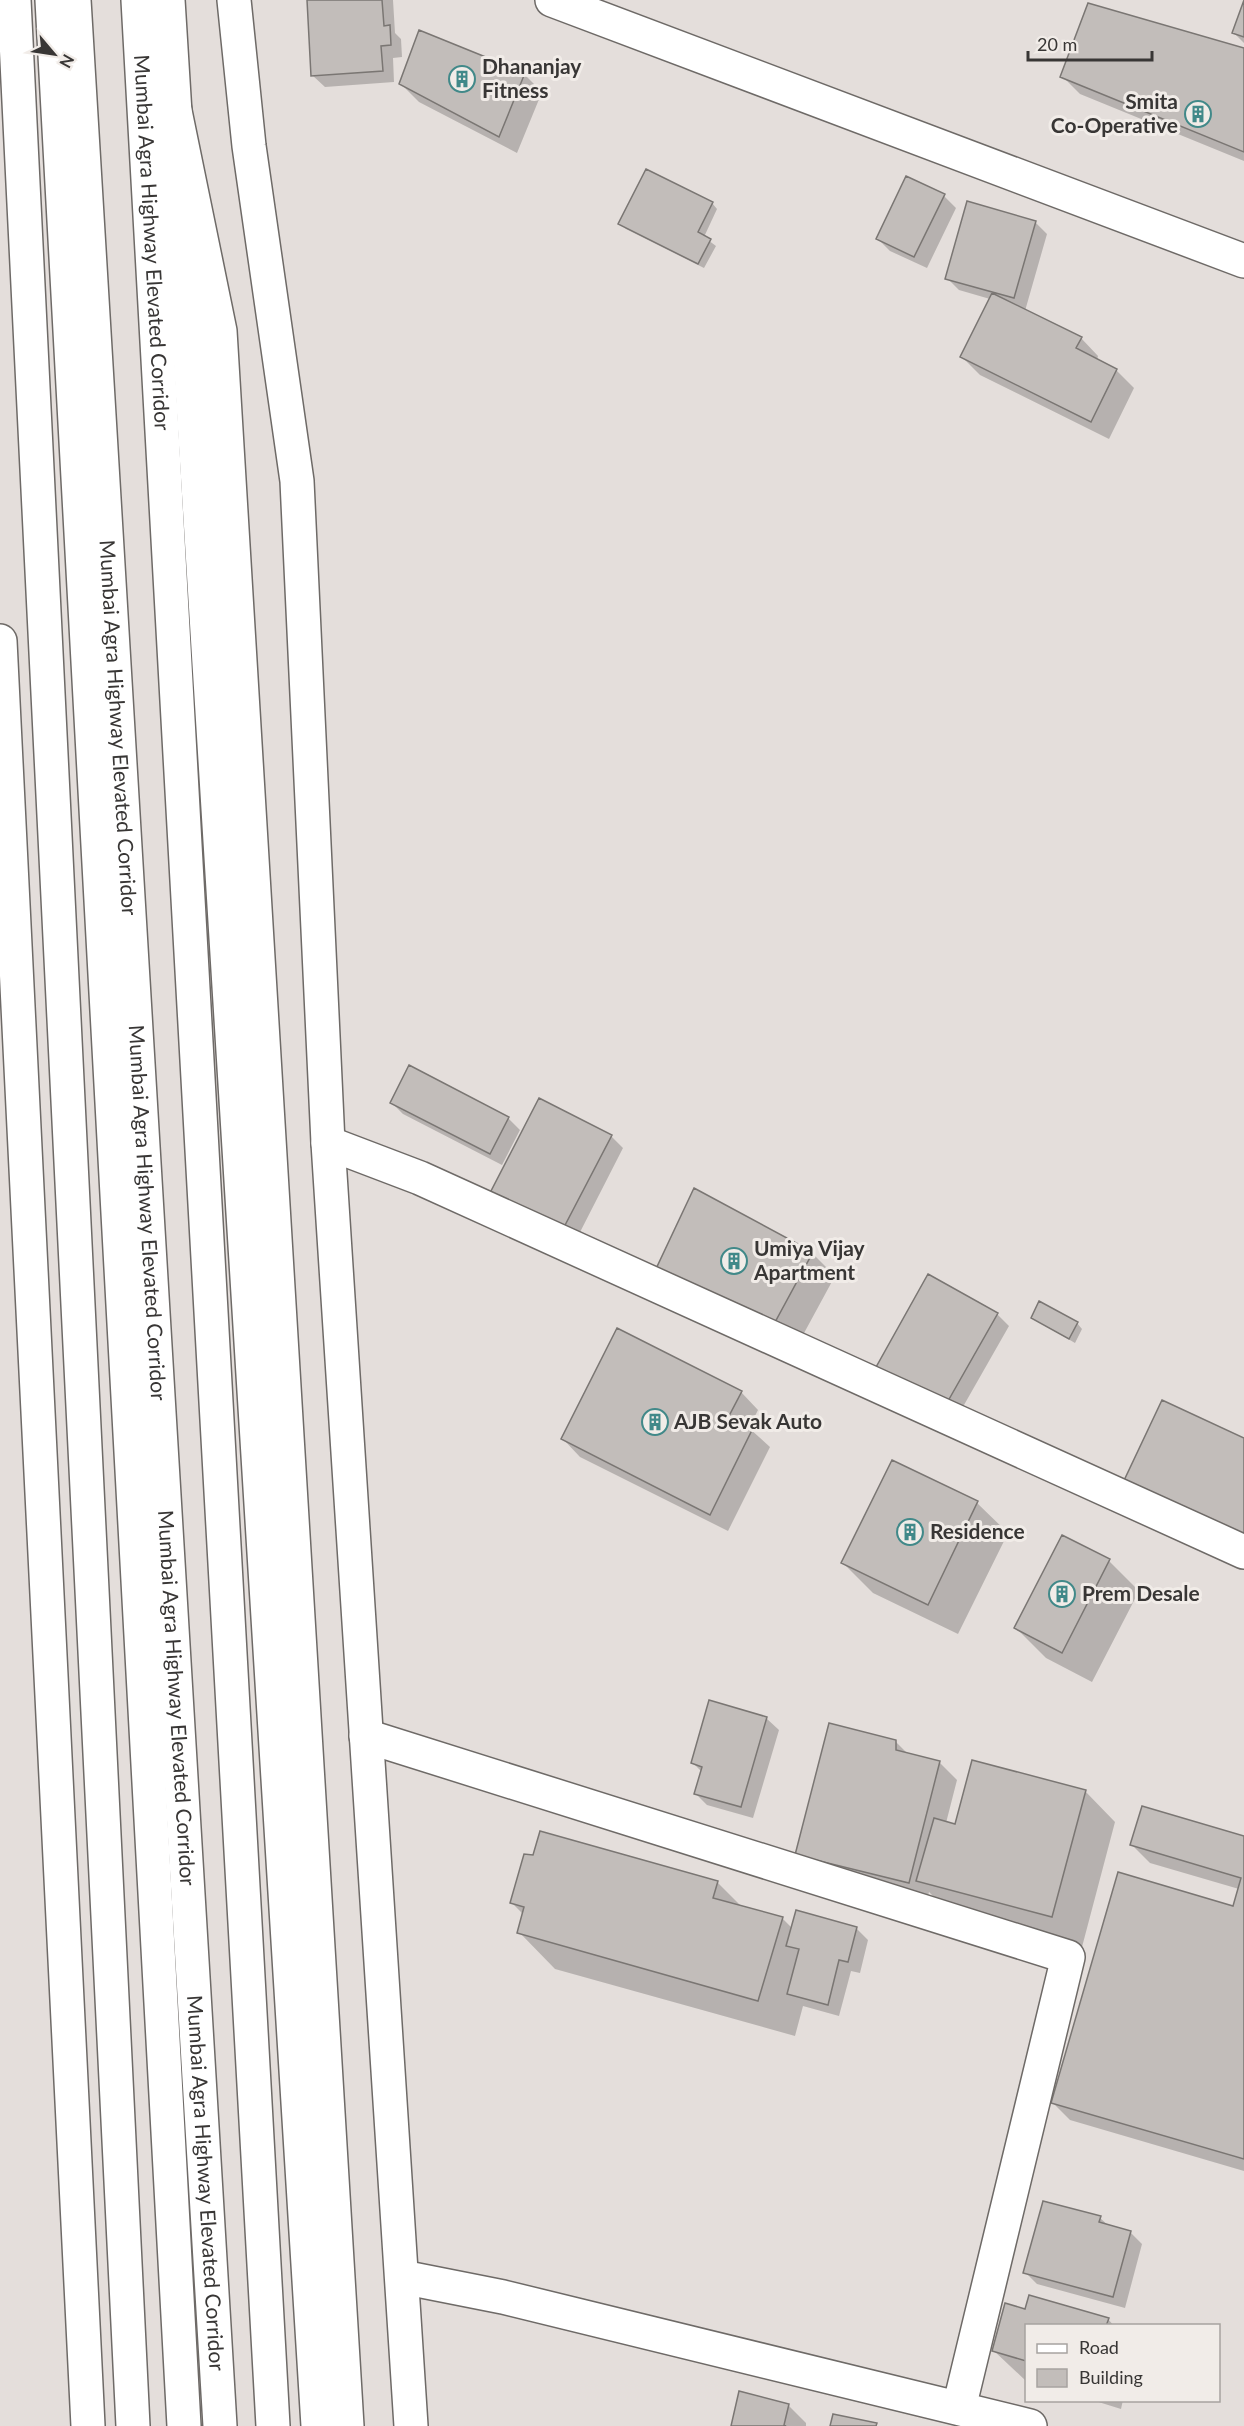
<svg xmlns="http://www.w3.org/2000/svg" width="1244" height="2426" font-family="Lato,sans-serif">
	<rect width="100%" height="100%" fill="#e4dedb"/>
	<path fill="#0003" d="M 308,0 L 393,0 L 395,33 L 401,39 L 402,57 L 393,58 L 394,82 L 325,87 L 312,75 Z
		M 1244,4 L 1244,43 L 1234,33 Z
		M 1244,49 L 1244,161 L 1080,94 L 1062,76 Z
		M 524,74 L 542,92 L 517,153 L 419,102 L 401,84 Z
		M 907,178 L 944,196 L 956,208 L 927,268 L 890,251 L 878,239 Z
		M 712,203 L 717,209 L 704,237 L 716,246 L 704,268 L 626,229 L 620,223 Z
		M 1035,222 L 1047,234 L 1025,311 L 1081,338 L 1098,356 L 1097,360 L 1116,370 L 1134,388 L 1109,439 L 980,375 L 962,357 L 990,299 L 959,290 L 947,278 Z
		M 391,1102 L 508,1118 L 520,1130 L 502,1165 L 403,1114 Z
		M 611,1136 L 623,1148 L 576,1240 L 504,1205 Z
		M 812,1253 L 835,1276 L 797,1346 L 680,1293 Z
		M 997,1314 L 1009,1326 L 956,1419 L 888,1381 Z
		M 1032,1318 L 1077,1323 L 1082,1329 L 1075,1343 Z
		M 741,1392 L 758,1410 L 749,1428 L 770,1447 L 728,1531 L 580,1457 L 563,1439 Z
		M 893,1462 L 977,1503 L 1008,1533 L 958,1634 L 873,1593 L 843,1563 Z
		M 1063,1537 L 1109,1561 L 1139,1591 L 1092,1682 L 1046,1658 L 1016,1628 Z
		M 766,1718 L 779,1730 L 753,1818 L 707,1805 L 695,1793 L 702,1772 L 693,1763 Z
		M 895,1741 L 908,1754 L 939,1762 L 957,1780 L 946,1823 L 956,1826 L 1085,1791 L 1115,1822 L 1082,1947 L 948,1911 L 929,1892 L 927,1900 L 796,1855 Z
		M 1244,1838 L 1244,2171 L 1070,2120 L 1052,2102 L 1234,1908 L 1239,1889 L 1150,1863 L 1132,1845 Z
		M 717,1882 L 742,1907 L 782,1918 L 793,1929 L 856,1928 L 868,1940 L 860,1973 L 851,1971 L 839,2016 L 803,2006 L 795,2036 L 555,1969 L 519,1932 L 524,1915 L 512,1903 Z
		M 1100,2218 L 1109,2226 L 1130,2232 L 1142,2244 L 1125,2308 L 1037,2284 L 1025,2272 Z
		M 1026,2311 L 1108,2319 L 1114,2326 L 1026,2326 L 1026,2381 L 993,2350 Z
		M 1092,2400 L 1123,2400 L 1121,2409 Z
		M 788,2405 L 806,2423 L 806,2426 L 732,2426 Z"/>
	<path fill="#c2bdba" stroke="#7a7673" stroke-width="1.5" d="M 307,0 L 382,0 L 384,26 L 390,25 L 391,45 L 381,46 L 383,71 L 311,76 Z
		M 1244,0 L 1244,37 L 1232,33 Z
		M 1088,3 L 1244,48 L 1244,152 L 1060,77 Z
		M 419,30 L 525,73 L 499,137 L 399,84 Z
		M 646,169 L 713,202 L 698,232 L 711,239 L 698,264 L 618,224 Z
		M 906,176 L 945,194 L 914,257 L 876,239 Z
		M 967,201 L 1036,221 L 1014,298 L 945,279 Z
		M 992,293 L 1082,337 L 1076,348 L 1117,369 L 1091,422 L 960,357 Z
		M 409,1065 L 509,1117 L 490,1154 L 390,1103 Z
		M 539,1098 L 612,1135 L 563,1229 L 490,1193 Z
		M 694,1188 L 813,1252 L 774,1324 L 655,1271 Z
		M 928,1274 L 998,1313 L 944,1408 L 875,1369 Z
		M 1039,1301 L 1078,1322 L 1069,1339 L 1031,1318 Z
		M 617,1328 L 742,1391 L 729,1416 L 753,1428 L 710,1515 L 561,1439 Z
		M 1162,1400 L 1244,1438 L 1244,1547 L 1120,1489 Z
		M 892,1460 L 978,1501 L 928,1605 L 841,1563 Z
		M 1062,1535 L 1110,1559 L 1062,1653 L 1014,1628 Z
		M 709,1700 L 767,1717 L 741,1807 L 694,1794 L 702,1767 L 691,1763 Z
		M 829,1723 L 896,1740 L 896,1750 L 940,1761 L 909,1883 L 795,1855 Z
		M 972,1760 L 1086,1790 L 1052,1917 L 916,1881 L 934,1818 L 955,1824 Z
		M 1142,1806 L 1244,1836 L 1244,2159 L 1051,2103 L 1118,1872 L 1233,1906 L 1241,1878 L 1130,1845 Z
		M 540,1831 L 718,1881 L 713,1898 L 783,1917 L 758,2001 L 517,1933 L 524,1907 L 510,1903 L 524,1854 L 533,1855 Z
		M 796,1910 L 857,1927 L 848,1962 L 839,1960 L 828,2005 L 787,1994 L 799,1949 L 786,1946 Z
		M 1043,2201 L 1101,2216 L 1099,2222 L 1131,2231 L 1113,2297 L 1023,2273 Z
		M 1029,2295 L 1109,2318 L 1106,2326 L 1026,2326 L 1026,2361 L 992,2351 L 1005,2303 L 1025,2309 Z
		M 739,2391 L 789,2404 L 784,2425 L 786,2426 L 731,2426 Z
		M 833,2414 L 877,2423 L 876,2426 L 830,2426 Z"/>
	<g fill="none" stroke-linecap="round" stroke-linejoin="round">
		<defs>
			<path id="minor" d="M 552,0 L 1244,261
				M 328,1143 L 420,1178 L 1244,1552
				M 366,1736 L 1068,1957 L 959,2408
				M 402,2277 L 503,2297 L 1030,2426"/>
			<path id="tertiary" d="M 234,0 L 249,146 L 297,481 L 328,1143 L 411,2426
				M 0,641 L 88,2426"/>
			<path id="primary" d="M 52,0 L 184,2426
				M 168,0 L 318,2426"/>
			<g id="motorway">
				<path d="M 14,0 L 133,2426"/>
				<path id="s1" d="M 74,0 L 220,2426"/>
				<path id="s2" d="M 138,0 L 273,2426"/>
				<path d="M 174,106 L 220,331 L 347,2426"/>
			</g>
		</defs>
		<use href="#minor" stroke="#6e6a67" stroke-width="36"/>
		<use href="#tertiary" stroke="#6e6a67" stroke-width="36"/>
		<use href="#primary" stroke="#6e6a67" stroke-width="36"/>
		<use href="#motorway" stroke="#6e6a67" stroke-width="36"/>
		<use href="#minor" stroke="#fff" stroke-width="33"/>
		<use href="#tertiary" stroke="#fff" stroke-width="33"/>
		<use href="#primary" stroke="#fff" stroke-width="33"/>
		<use href="#motorway" stroke="#fff" stroke-width="33"/>
	</g>
	<defs>
		<symbol id="building-ring" viewBox="-11 -11 22 22"><circle r="9.5" fill="#f1ece8" stroke="#418989" stroke-width="1.5"/><path d="M-4-6H4V6H1V3H-1V6H-4ZM-2.5-4.3h1.7v1.8h-1.7ZM.8-4.3h1.7v1.8H.8ZM-2.5-1h1.7V.8h-1.7ZM.8-1h1.7V.8H.8Z" fill="#418989"/></symbol>
	</defs>
	<g fill-rule="evenodd">
		<use href="#building-ring" x="447" y="64" width="30" height="30"/>
		<use href="#building-ring" x="1183" y="99" width="30" height="30"/>
		<use href="#building-ring" x="719" y="1246" width="30" height="30"/>
		<use href="#building-ring" x="640" y="1407" width="30" height="30"/>
		<use href="#building-ring" x="895" y="1517" width="30" height="30"/>
		<use href="#building-ring" x="1047" y="1579" width="30" height="30"/>
	</g>
	<g text-anchor="middle" stroke-width="6" stroke-linejoin="round" paint-order="stroke">
		<g font-size="21" font-weight="bold" fill="#383635" stroke="#f1ece8" text-anchor="start">
			<text x="482" y="74">Dhananjay<tspan x="482" dy="24">Fitness</tspan></text>
			<text x="1178" y="109" text-anchor="end">Smita<tspan x="1178" dy="24">Co-Operative</tspan></text>
			<text x="754" y="1256">Umiya Vijay<tspan x="754" dy="24">Apartment</tspan></text>
			<text x="674" y="1429">AJB Sevak Auto</text>
			<text x="930" y="1539">Residence</text>
			<text x="1082" y="1601">Prem Desale</text>
		</g>
		<g font-size="21" fill="#383635" stroke="#f1ece8">
			<text dy="7" stroke="none"><textPath href="#s2" startOffset="243">Mumbai Agra Highway Elevated Corridor</textPath></text>
			<text dy="7" stroke="none"><textPath href="#s1" startOffset="729">Mumbai Agra Highway Elevated Corridor</textPath></text>
			<text dy="7" stroke="none"><textPath href="#s1" startOffset="1215">Mumbai Agra Highway Elevated Corridor</textPath></text>
			<text dy="7" stroke="none"><textPath href="#s1" startOffset="1701">Mumbai Agra Highway Elevated Corridor</textPath></text>
			<text dy="7" stroke="none"><textPath href="#s1" startOffset="2187">Mumbai Agra Highway Elevated Corridor</textPath></text>
		</g>
	</g>
	<rect x="1025" y="2324" width="195" height="78" fill="#f1ece8" stroke="#a7a3a0" stroke-width="1.5"/>
	<rect x="1037" y="2344" width="30" height="9" fill="#ffffff" stroke="#a7a3a0" stroke-width="1.5"/>
	<text x="1079" y="2354" font-size="18" fill="#383635">Road</text>
	<rect x="1037" y="2369" width="30" height="18" fill="#c2bdba" stroke="#a7a3a0" stroke-width="1.5"/>
	<text x="1079" y="2384" font-size="18" fill="#383635">Building</text>
	<g transform="translate(54 54) rotate(119)" stroke="#f1ece8" stroke-width="4.5" paint-order="stroke">
	<path d="M0-4.5L10 22L0 15L-10 22Z" fill="#383635"/>
	<text y="-9" font-size="16" font-weight="bold" text-anchor="middle" fill="#383635">N</text>
	</g>
	<path d="M1028 51v9h124v-9" fill="none" stroke="#383635" stroke-width="3"/>
	<text x="1037" y="51" font-size="18" fill="#383635" stroke="#f1ece8" stroke-width="4.5" paint-order="stroke">20 m</text>
</svg>
